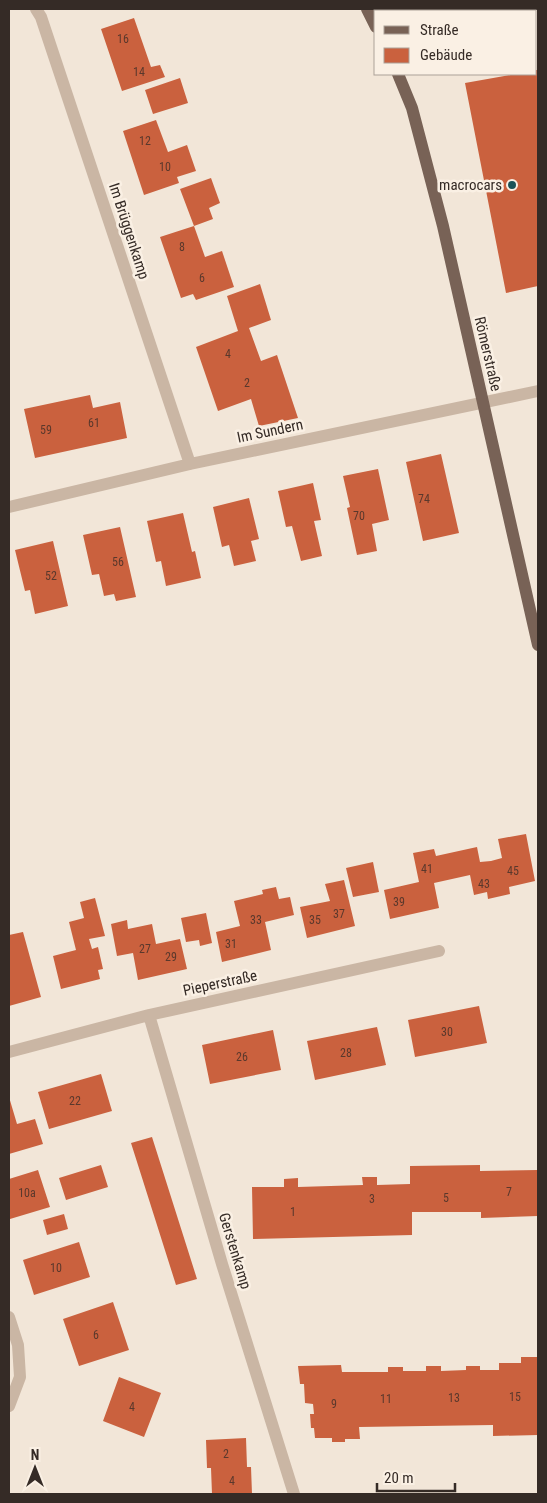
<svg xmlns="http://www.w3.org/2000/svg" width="547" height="1503" font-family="'Roboto Condensed',sans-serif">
	<rect width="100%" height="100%" fill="#f2e6d8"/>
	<path fill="#ca613e" d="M 134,18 L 151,67 L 160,65 L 165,77 L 122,91 L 101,29 Z
		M 536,70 L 538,70 L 538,286 L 506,293 L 465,83 L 516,74 L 536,74 Z
		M 180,78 L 188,103 L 153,114 L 145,90 Z
		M 156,120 L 168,152 L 187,145 L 196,171 L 177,177 L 179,183 L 144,195 L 123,131 Z
		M 211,178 L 220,203 L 209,208 L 213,219 L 194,226 L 205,257 L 222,251 L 234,287 L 196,300 L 193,294 L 181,298 L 160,237 L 194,226 L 180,189 Z
		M 260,284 L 271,320 L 249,328 L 261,361 L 277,355 L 298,418 L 259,426 L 251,399 L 218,411 L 196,347 L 238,331 L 227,296 Z
		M 90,395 L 93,408 L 120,402 L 127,438 L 35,458 L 24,409 Z
		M 441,454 L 459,533 L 423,541 L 406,462 Z
		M 378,469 L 389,520 L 372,524 L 377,551 L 357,555 L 347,508 L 350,507 L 343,476 Z
		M 313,483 L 321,520 L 314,521 L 322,556 L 301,561 L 292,526 L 286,527 L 278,491 Z
		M 249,498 L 259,539 L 251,541 L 256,561 L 234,566 L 229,545 L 222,547 L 213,507 Z
		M 183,513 L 192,552 L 195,551 L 201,578 L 166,586 L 161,561 L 156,562 L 147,521 Z
		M 120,527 L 136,597 L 116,601 L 114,594 L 104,596 L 99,574 L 92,575 L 83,535 Z
		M 53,541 L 68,606 L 35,614 L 30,590 L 25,591 L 15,550 Z
		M 526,834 L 535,881 L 509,887 L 510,894 L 488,899 L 487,892 L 474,895 L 470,875 L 434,883 L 439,908 L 390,919 L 384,890 L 419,882 L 413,853 L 434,849 L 436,856 L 477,847 L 480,862 L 491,861 L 502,858 L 498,839 Z
		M 373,862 L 379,892 L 353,897 L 346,868 Z
		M 344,880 L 355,926 L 307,938 L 300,907 L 330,901 L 325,884 Z
		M 276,887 L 279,899 L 290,897 L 294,915 L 265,922 L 271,950 L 222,962 L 216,932 L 240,926 L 234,901 L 263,894 L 262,890 Z
		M 95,898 L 105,936 L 89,939 L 92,949 L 98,947 L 103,969 L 98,970 L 100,979 L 61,989 L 53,956 L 76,950 L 69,922 L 84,918 L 80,902 Z
		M 206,913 L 212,943 L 200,946 L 199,940 L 186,942 L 181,918 Z
		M 127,920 L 128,929 L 152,924 L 156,944 L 180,939 L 187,969 L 138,980 L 133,953 L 117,956 L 111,924 Z
		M 23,932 L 41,997 L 9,1006 L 9,935 Z
		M 479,1006 L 487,1043 L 415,1057 L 408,1020 Z
		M 377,1027 L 386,1065 L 315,1080 L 307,1041 Z
		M 273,1030 L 281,1070 L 210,1084 L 202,1045 Z
		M 101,1074 L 112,1111 L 49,1129 L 38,1092 Z
		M 9,1097 L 17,1124 L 35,1119 L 43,1144 L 9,1154 Z
		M 152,1137 L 197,1279 L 176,1285 L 131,1143 Z
		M 101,1165 L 108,1187 L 66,1200 L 59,1178 Z
		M 480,1165 L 480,1171 L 538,1170 L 538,1216 L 481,1218 L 481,1212 L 412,1212 L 412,1235 L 253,1239 L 252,1187 L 284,1187 L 284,1179 L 298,1178 L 298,1187 L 363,1185 L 362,1177 L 377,1177 L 377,1185 L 410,1184 L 410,1166 Z
		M 38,1170 L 50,1207 L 10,1219 L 9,1214 L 9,1179 Z
		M 64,1214 L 68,1229 L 47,1235 L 43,1220 Z
		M 79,1242 L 90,1277 L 34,1295 L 23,1260 Z
		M 113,1302 L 129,1350 L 79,1366 L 63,1319 Z
		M 521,1357 L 538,1357 L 538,1435 L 493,1436 L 493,1425 L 359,1427 L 360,1439 L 345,1439 L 345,1442 L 332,1442 L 332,1438 L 315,1438 L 314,1428 L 311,1428 L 310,1414 L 314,1414 L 313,1404 L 305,1403 L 304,1384 L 300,1384 L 298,1366 L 341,1365 L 342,1372 L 388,1372 L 388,1367 L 403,1367 L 403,1371 L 426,1371 L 426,1366 L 441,1366 L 441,1371 L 466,1370 L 466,1366 L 480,1366 L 480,1370 L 499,1370 L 499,1363 L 521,1363 Z
		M 119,1377 L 161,1393 L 144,1437 L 103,1421 Z
		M 246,1438 L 247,1467 L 251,1467 L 252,1494 L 212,1494 L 211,1468 L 207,1468 L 206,1440 Z"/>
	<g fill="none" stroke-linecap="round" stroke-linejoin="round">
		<path stroke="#cab6a4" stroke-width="12" d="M 36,9 L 41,17 L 190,464
			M 9,507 L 190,464 L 538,391
			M 149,1015 L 222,1264 L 294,1494
			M 9,1052 L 149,1015 L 439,951
			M 9,1317 L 18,1345 L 20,1377 L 9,1406"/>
		<path stroke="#786256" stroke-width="12" d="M 367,9 L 376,27
			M 398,74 L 412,108 L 443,226 L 538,645"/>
	</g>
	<circle fill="#1a5358" stroke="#faf0e4" stroke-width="2" cx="512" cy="185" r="5"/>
	<g text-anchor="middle" stroke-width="5" stroke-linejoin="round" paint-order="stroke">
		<g font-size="12" fill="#5a382c">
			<text x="123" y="43">16</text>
			<text x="139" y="76">14</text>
			<text x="145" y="145">12</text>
			<text x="165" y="171">10</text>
			<text x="182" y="251">8</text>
			<text x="202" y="282">6</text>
			<text x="228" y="358">4</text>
			<text x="247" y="387">2</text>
			<text x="94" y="427">61</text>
			<text x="46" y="434">59</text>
			<text x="424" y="503">74</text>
			<text x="359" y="520">70</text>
			<text x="118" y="566">56</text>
			<text x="51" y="580">52</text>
			<text x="427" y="873">41</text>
			<text x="513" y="875">45</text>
			<text x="484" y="888">43</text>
			<text x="399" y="906">39</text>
			<text x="339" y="918">37</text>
			<text x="256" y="924">33</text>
			<text x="315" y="924">35</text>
			<text x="231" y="948">31</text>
			<text x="145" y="953">27</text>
			<text x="171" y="961">29</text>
			<text x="447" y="1036">30</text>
			<text x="346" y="1057">28</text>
			<text x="242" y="1061">26</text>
			<text x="75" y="1105">22</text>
			<text x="509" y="1196">7</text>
			<text x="27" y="1197">10a</text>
			<text x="446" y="1202">5</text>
			<text x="372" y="1203">3</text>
			<text x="293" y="1216">1</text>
			<text x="56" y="1272">10</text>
			<text x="96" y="1339">6</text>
			<text x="515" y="1401">15</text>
			<text x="454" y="1402">13</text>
			<text x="386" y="1403">11</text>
			<text x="334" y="1408">9</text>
			<text x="132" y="1411">4</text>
			<text x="226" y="1458">2</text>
			<text x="232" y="1485">4</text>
		</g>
		<g font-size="15" fill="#352b26" stroke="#faf0e4" text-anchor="end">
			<text x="502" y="190">macrocars</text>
		</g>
		<g font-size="15" fill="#352b26" stroke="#faf0e4">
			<text transform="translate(129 231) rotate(72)" y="5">Im Brüggenkamp</text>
			<text transform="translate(488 354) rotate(77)" y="5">Römerstraße</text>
			<text transform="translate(270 431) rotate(-12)" y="5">Im Sundern</text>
			<text transform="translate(220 983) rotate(-12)" y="5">Pieperstraße</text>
			<text transform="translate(235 1251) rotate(73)" y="5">Gerstenkamp</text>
		</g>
	</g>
	<rect width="547" height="1503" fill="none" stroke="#352b26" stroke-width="20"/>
	<rect x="374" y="10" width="162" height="65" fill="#faf0e4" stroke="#aba198"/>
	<rect x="384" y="26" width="25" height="8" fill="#786256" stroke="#aba198"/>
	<text x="420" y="35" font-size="15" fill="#352b26">Straße</text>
	<rect x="384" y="48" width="25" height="15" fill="#ca613e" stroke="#aba198"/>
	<text x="420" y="60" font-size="15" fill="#352b26">Gebäude</text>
	<g transform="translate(35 1468)" stroke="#faf0e4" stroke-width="4" paint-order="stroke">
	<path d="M0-4L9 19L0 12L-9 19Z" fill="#352b26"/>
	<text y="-8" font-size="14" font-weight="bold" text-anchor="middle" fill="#352b26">N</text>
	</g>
	<path d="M377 1483v8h78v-8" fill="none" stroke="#352b26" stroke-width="2.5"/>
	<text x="384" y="1483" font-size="15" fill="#352b26" stroke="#faf0e4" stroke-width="4" paint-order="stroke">20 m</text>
</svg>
